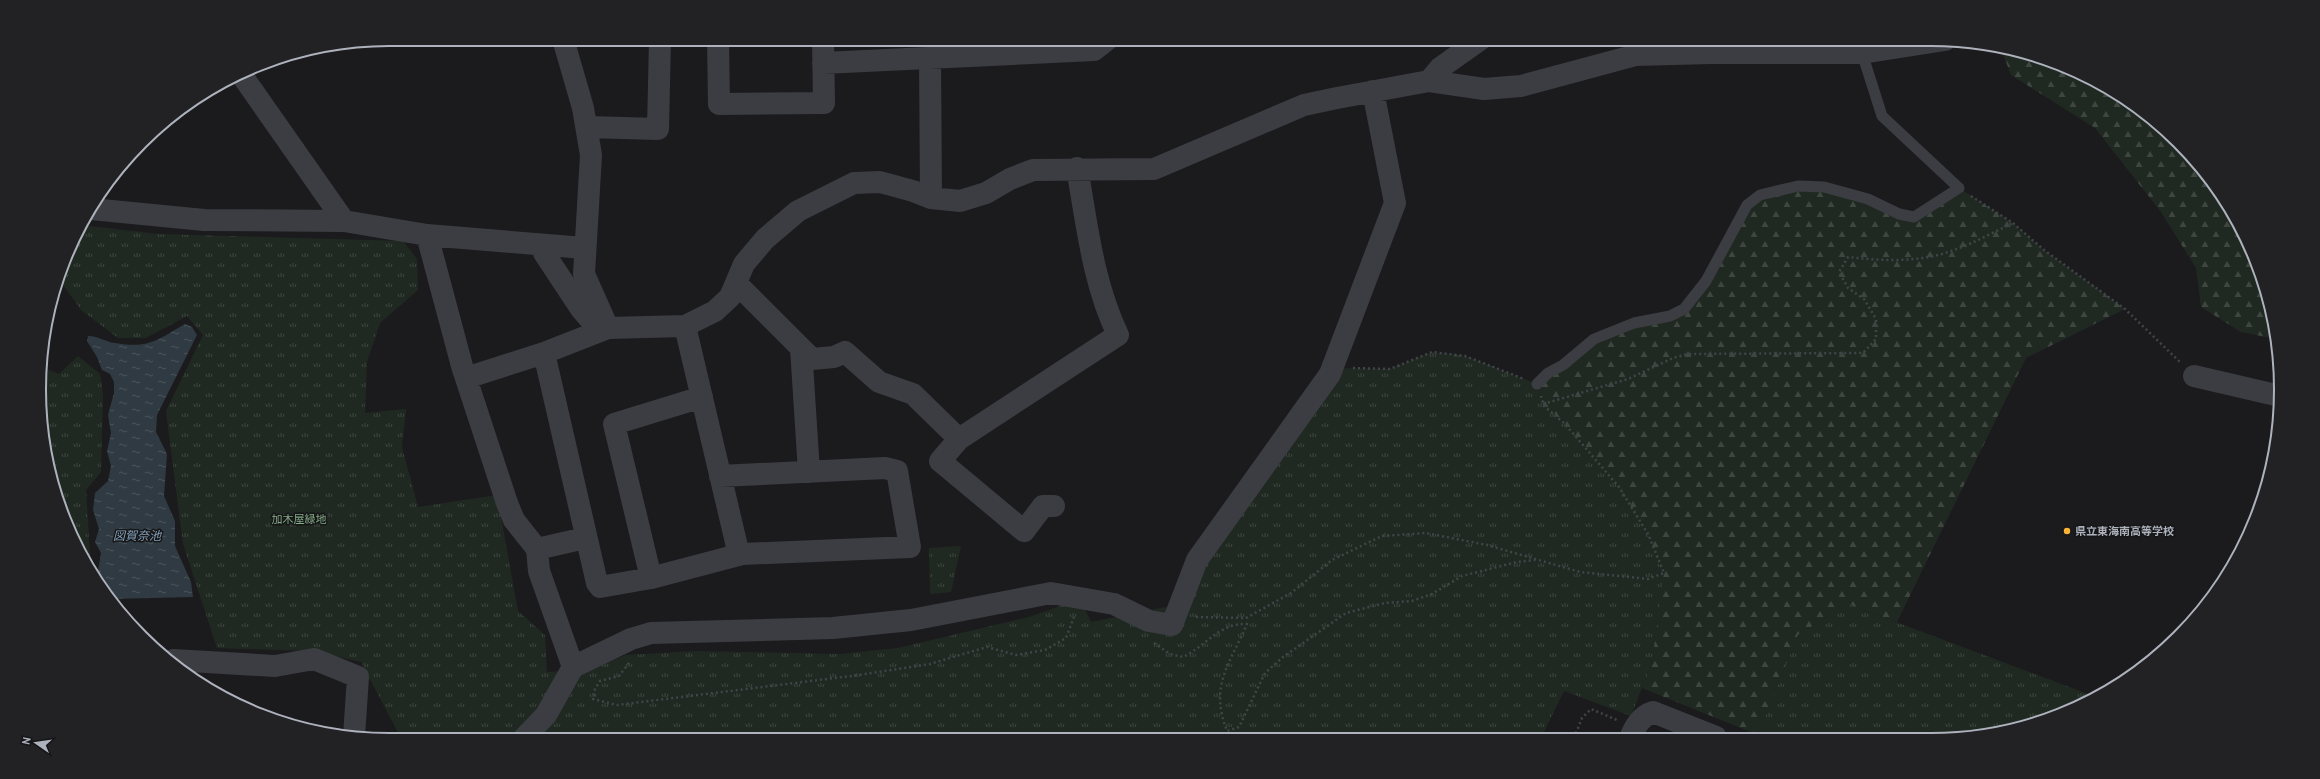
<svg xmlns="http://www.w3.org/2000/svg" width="2320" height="779" font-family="'PT Sans','Noto Sans JP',sans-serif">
	<defs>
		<pattern id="forest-firs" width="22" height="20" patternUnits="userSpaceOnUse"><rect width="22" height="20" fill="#202921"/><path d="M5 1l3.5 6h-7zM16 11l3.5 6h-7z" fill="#3e463f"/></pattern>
		<pattern id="park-tufts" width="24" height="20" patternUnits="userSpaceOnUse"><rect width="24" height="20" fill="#202921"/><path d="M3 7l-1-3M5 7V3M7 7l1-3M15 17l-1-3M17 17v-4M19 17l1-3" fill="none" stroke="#3e463f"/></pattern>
		<pattern id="water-ripples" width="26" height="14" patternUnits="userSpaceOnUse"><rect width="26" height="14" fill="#2f3a42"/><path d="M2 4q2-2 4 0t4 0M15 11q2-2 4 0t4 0" fill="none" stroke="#4a545b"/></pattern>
	</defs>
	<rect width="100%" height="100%" fill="#1b1b1d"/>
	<path fill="url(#forest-firs)" d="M 2005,48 L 2065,66 L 2125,98 L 2178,142 L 2222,195 L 2254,256 L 2274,321 L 2276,339 L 2241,332 L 2201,307 L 2196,268 L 2161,212 L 2095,128 L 2011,75 L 2003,54 Z
		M 1825,187 L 1914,217 L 1959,188 L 2013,223 L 2044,250 L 2125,309 L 2026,358 L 1897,622 L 1848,604 L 1798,635 L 1758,735 L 1642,688 L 1652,662 L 1619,487 L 1564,423 L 1544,406 L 1537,384 L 1594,339 L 1684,309 L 1760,195 Z"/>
	<path fill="url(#park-tufts)" d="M 81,225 L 158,234 L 403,241 L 417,259 L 418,290 L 380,323 L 367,362 L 365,413 L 406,409 L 402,447 L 418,507 L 497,495 L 518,611 L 545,635 L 547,672 L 589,670 L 626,655 L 697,651 L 840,654 L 898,648 L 1029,617 L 1080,599 L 1091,622 L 1176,605 L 1332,368 L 1390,369 L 1432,352 L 1465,356 L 1537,384 L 1543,404 L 1564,423 L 1619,487 L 1647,533 L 1664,573 L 1652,662 L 1631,716 L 1564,691 L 1541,738 L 402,740 L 361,662 L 313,651 L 217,648 L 183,544 L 166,411 L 203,335 L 187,316 L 146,338 L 118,338 L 81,310 L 61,282 L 75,234 Z
		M 78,356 L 100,374 L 103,394 L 101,472 L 86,490 L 91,570 C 62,523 45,468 40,413 C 39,398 41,382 41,367 L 59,374 Z
		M 961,546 L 951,592 L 930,594 L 929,548 Z
		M 1848,604 L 2096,697 L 2085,704 L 1976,737 L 1757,737 L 1798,635 Z"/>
	<path fill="url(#water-ripples)" d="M 185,324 L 192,327 L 197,335 L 157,415 L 156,432 L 167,454 L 164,496 L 175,521 L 175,546 L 191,582 L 193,597 L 109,599 L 103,589 L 104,580 L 98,571 L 101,553 L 95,542 L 99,529 L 93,510 L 95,493 L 108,481 L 111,466 L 107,451 L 111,433 L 108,415 L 114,393 L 114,382 L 110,374 L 102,370 L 97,357 L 87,341 L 88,336 C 99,336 105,342 115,343 C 149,349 157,340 185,324 Z"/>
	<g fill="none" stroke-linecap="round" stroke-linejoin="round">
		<path stroke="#414449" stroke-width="2.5" stroke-dasharray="2 3" stroke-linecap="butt" d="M 1971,196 L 2013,223 L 2044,250 L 2125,309 L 2181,363
			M 1353,368 L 1390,369 L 1432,352 L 1465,356 L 1524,379
			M 1543,404 L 1628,379 L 1673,358 L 1688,354 L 1863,353 L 1876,339 L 1876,319 L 1864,299 L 1848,288 L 1839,272 L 1848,257 C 1883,261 1920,263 1954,250 C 1974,243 1994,232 2013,223
			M 1196,617 L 1246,618 L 1291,593 L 1332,560 L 1382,536 L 1426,533 L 1487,545 L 1580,572 L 1648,579 L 1664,573 L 1648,534 L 1619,487 L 1564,423 L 1544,406 L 1541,396
			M 1154,643 L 1170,654 L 1183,657 C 1206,646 1219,623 1247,624 C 1230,664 1209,685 1227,731 L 1239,727 L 1265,673 L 1283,657 L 1346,613 L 1385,603 L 1412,601 L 1432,594 L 1462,576 L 1517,562 L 1535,560
			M 629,663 L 619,676 L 600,681 L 595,689 L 593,699 L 617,705 L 859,675 L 930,664 L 987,647 L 1016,655 L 1045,650 L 1066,638 L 1074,617
			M 1574,738 L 1582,718 L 1591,709 L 1617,720"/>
		<path stroke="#3b3d42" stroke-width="11" d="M 1537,384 L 1548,373 L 1563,365 L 1594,339 L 1634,323 L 1670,316 L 1684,309 L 1706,281 L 1747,205 L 1760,195 L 1798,186 L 1824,187 L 1868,199 L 1899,214 L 1914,217 L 1959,188 L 1882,116 L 1862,53"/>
		<path stroke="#3b3d42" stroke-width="22" d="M 563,39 L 583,108 L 591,155 L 584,274 L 608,328
			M 718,39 L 719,104 L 824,103 L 823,39
			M 1711,53 L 1862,53 L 1945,40
			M 930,58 L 931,198
			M 823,63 L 1094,50 L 1108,39
			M 241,74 L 344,221 L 427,235 L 584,248
			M 1429,81 L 1440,68 L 1481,39
			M 587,127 L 658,129 L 660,39
			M 91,209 L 204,220 L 344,221
			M 427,235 L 462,366 L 507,503 L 514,520 L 537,549 L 539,571 L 573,667 L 546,715 L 522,740
			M 544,253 L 581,309 L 592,322 L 605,327
			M 736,283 L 812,359 L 834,357 L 845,352 L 879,382 L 913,394 L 959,439
			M 685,326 L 739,555
			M 801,348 L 809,472
			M 544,353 L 597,583 L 600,587 L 651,578 L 742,554 L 910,547 L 897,471 L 885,468 L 720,476
			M 2194,376 L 2280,396
			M 466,378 L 544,353 L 608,328 L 685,326 L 715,311 L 730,297 L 744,264 L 765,239 L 798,211 L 854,183 L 880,182 L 913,191 L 931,198 L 960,201 L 986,193 L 1010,179 L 1033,170 L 1154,169 L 1304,105 L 1337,98 L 1429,81 L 1484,89 L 1521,86 L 1636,55 L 1711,53 L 1719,39
			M 1054,506 L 1043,506 L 1024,531 L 940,461 L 959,439 L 1118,335 C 1093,283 1087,225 1077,168
			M 537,549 L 585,538
			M 651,578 L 614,424 L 702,397
			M 173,660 L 275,666 L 314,659 L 358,677 L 354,736
			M 573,667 L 631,639 L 651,633 L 833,628 L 911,620 L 1051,593 L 1114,604 L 1149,621 L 1172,625 L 1197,560 L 1330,374 L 1395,203 L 1373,91
			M 1630,738 C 1635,726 1641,716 1653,712 L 1716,737"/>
	</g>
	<circle fill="#fab336" stroke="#161618" stroke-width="1.5" cx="2067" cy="531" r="4"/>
	<g text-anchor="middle" stroke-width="3" stroke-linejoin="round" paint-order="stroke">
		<g font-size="11" fill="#83a985" stroke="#161618">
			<text x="299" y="523">加木屋緑地</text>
		</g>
		<g font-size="11" font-weight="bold" fill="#adb2bd" stroke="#161618" text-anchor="start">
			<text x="2075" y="535">県立東海南高等学校</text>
		</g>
		<g font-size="12" font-style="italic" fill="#83a1b9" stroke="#161618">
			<text x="137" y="540">図賀奈池</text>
		</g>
	</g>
	<path d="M0 0H2320V779H0ZM389 46H1931A343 343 0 0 1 2274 389V390A343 343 0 0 1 1931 733H389A343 343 0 0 1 46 390V389A343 343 0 0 1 389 46Z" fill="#222225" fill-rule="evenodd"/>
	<path fill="none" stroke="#adb2bd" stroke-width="2" d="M389 46H1931A343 343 0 0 1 2274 389V390A343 343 0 0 1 1931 733H389A343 343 0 0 1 46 390V389A343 343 0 0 1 389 46Z"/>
	<g transform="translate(36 743) rotate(283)" stroke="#161618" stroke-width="3" paint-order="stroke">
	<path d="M0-3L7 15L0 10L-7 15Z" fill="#adb2bd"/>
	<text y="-6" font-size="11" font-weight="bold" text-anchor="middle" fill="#adb2bd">N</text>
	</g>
</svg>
